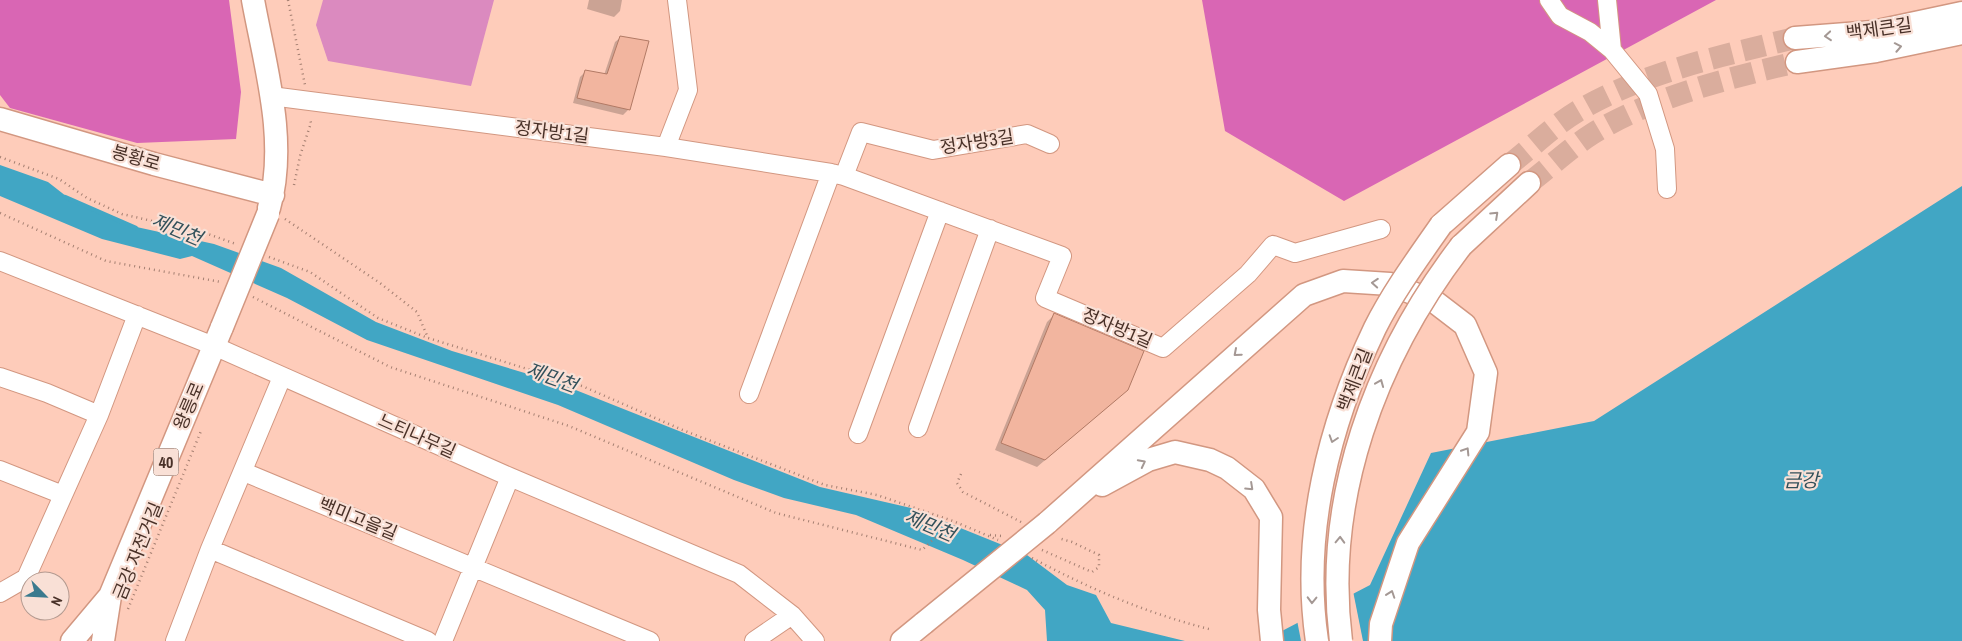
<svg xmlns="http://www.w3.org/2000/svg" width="1962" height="641" font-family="'Archivo Narrow','Noto Sans KR',sans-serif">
	<rect width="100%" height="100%" fill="#feccba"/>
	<path fill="#db8abf" d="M 323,0 L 494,0 L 471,86 L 328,61 L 316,25 Z"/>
	<path fill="#d966b4" d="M 0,0 L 229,0 L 241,92 L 236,139 L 137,143 L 10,108 L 0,95 Z
		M 1202,0 L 1716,0 L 1344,201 L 1225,131 Z"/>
	<path fill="#41a6c4" d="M 0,165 L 48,182 L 71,200 L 132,226 L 214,244 L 281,268 L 376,322 L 452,351 L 558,383 L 820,487 L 911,508 L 1027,555 L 1067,585 L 1096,595 L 1111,623 L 1185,641 L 1047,641 L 1045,610 L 1027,590 L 963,560 L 856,515 L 784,498 L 734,480 L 558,405 L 367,340 L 287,298 L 192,256 L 180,259 L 102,239 L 0,196 Z
		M 1962,186 L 1962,641 L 1263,641 L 1370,585 L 1431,453 L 1594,421 Z"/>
	<path fill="#feccba" d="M 1353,591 L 1363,641 L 1301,641 L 1297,620 Z"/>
	<path fill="#0003" d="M 589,0 L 622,0 L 620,11 L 614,17 L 587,9 Z
		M 621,37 L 648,42 L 628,110 L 623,115 L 573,103 L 580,77 L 585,72 L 604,75 L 615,42 Z
		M 1054,315 L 1119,397 L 1037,467 L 995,450 L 1047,322 Z"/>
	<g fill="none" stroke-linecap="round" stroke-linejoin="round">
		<path stroke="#41a6c4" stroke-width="4.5" d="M 65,197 L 136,228"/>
	</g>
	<path fill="#f2b59f" stroke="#b27a65" d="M 620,36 L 649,41 L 630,110 L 577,98 L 585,70 L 607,74 Z
		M 1054,313 L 1144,351 L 1128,390 L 1045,460 L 1001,443 Z"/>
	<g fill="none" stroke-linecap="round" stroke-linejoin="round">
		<path stroke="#daad9d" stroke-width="22" stroke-dasharray="22 11" stroke-linecap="butt" d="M 1509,165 C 1531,148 1553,126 1578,111 C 1644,72 1721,56 1795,38
			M 1529,183 C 1550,167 1570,148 1592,134 C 1652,97 1729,78 1797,62"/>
		<defs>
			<path id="minor" d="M 1549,0 L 1560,16 L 1590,32 L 1612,50 L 1648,94 L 1665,149 L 1667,189
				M 1607,0 L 1612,50
				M 271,96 L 666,147 L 831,173 L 844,176 L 1062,256 L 1045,298 L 1163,348 L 1248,274 L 1273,245 L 1295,253 L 1381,229
				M 666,147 L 688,90 L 677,0
				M 844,176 L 861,132 L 933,150 L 1027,134 L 1050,144
				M 0,261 L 214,346 L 510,477 L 739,574 L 792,615 L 815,641
				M 0,377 L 47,393 L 99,415
				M 749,394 L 831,173
				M 918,428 L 990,229
				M 858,434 L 940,211
				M 0,470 L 63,495
				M 244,472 L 650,641
				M 210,549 L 428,641
				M 0,593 L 26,578 L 99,415 L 137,315
				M 175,641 L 210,549 L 282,377
				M 443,641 L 510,477
				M 754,641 L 792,615"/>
			<path id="major" d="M 253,0 C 265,66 288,141 269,208
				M 1795,38 L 1873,32 L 1962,13
				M 1797,62 L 1876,51 L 1962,33
				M 0,119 L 154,164 L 273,195
				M 1441,225 L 1509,165
				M 1461,246 L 1529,183
				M 1102,485 L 1148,460 L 1175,452 L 1210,460 L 1227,468 L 1254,489 L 1271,517 L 1269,610 L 1272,641
				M 1047,523 L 1304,295 L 1343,281 L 1390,284 L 1435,302 L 1465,325 L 1486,373 L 1478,432 L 1408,543 L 1381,624 L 1380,641
				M 72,641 L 109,597
				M 103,641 L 110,596 L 222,327
				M 902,641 L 924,623"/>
		</defs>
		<use href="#minor" stroke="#d29781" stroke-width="20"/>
		<use href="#major" stroke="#d29781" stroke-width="25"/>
		<path stroke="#a47f71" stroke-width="2.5" stroke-dasharray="1 4" stroke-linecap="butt" d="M 288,0 L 305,85
			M 0,157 L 59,179 L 87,198 L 122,214 L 208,234 L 236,244
			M 294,185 L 300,156 L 311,123 L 310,118
			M 0,213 L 106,261 L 221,282
			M 285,219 L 380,283 L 417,312 L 428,338 L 582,386 L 685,431 L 825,485 L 877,495 L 953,521 L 998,540
			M 269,257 L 310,272 L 378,318 L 428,338
			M 253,297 L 390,367 L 569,426 L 776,513 L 922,550 L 953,521
			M 961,474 L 957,483 L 963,492 L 1021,522
			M 990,535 L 1002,536
			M 1042,550 L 1092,572 L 1099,567 L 1099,555 L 1072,542 L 1058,538
			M 1032,558 C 1088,588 1146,613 1209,629
			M 128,609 L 201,431"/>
		<use href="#minor" stroke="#fff" stroke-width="18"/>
		<use href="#major" stroke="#fff" stroke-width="22"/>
		<defs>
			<path id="major-bridge" d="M 222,327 L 268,214
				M 924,623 L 1047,523
				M 1317,641 C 1301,534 1329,424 1375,328 C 1393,292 1418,258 1441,225
				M 1341,641 C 1323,499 1375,358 1461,246"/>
		</defs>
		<use href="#major-bridge" stroke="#d29781" stroke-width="25" stroke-linecap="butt"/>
		<use href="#major-bridge" stroke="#fff" stroke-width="22"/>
	</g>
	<defs><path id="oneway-chevron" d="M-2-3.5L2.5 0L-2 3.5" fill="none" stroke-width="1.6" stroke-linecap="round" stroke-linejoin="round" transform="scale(1.25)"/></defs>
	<g stroke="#a49894">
		<use href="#oneway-chevron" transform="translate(1828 36) rotate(175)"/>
		<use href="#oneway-chevron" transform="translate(1898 47) rotate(-11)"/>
		<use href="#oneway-chevron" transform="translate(1495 215) rotate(-43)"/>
		<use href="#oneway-chevron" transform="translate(1375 283) rotate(-176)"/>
		<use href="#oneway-chevron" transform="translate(1237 353) rotate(139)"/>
		<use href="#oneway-chevron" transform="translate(1380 383) rotate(-68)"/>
		<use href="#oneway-chevron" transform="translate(1333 439) rotate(108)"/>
		<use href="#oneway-chevron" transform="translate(1466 451) rotate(-58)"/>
		<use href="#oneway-chevron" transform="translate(1142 463) rotate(-27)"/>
		<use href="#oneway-chevron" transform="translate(1250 487) rotate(43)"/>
		<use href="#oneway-chevron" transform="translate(1340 540) rotate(-88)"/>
		<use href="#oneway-chevron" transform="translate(1391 594) rotate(-71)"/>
		<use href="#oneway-chevron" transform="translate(1312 600) rotate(91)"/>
	</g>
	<g text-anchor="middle" stroke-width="4.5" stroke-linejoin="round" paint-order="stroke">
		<rect fill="#f9e0d6" stroke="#7e665c" stroke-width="1" x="153.5" y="448.5" width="25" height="27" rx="4"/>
		<g font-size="16" font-weight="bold" fill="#493128">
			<text x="166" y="468">40</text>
		</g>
		<g font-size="18" fill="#493128" stroke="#f9e0d6">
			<text transform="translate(1879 29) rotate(-8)" y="6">백제큰길</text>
			<text transform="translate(552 132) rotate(7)" y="6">정자방1길</text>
			<text transform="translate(977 142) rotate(-9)" y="6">정자방3길</text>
			<text transform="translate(136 158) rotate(16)" y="6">봉황로</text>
			<text transform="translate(1117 328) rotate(23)" y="6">정자방1길</text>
			<text transform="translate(1355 380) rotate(-69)" y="6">백제큰길</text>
			<text transform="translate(189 406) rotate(-67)" y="6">왕릉로</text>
			<text transform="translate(417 436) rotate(24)" y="6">느티나무길</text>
			<text transform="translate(358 519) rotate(22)" y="6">백미고을길</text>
			<text transform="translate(138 551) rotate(-68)" y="6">금강 자전거길</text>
		</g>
		<g font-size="19" font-style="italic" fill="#32505a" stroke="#f9e0d6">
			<text transform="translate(177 229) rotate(23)" y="7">제민천</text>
			<text transform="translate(552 377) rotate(20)" y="7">제민천</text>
			<text x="1801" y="487">금강</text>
			<text transform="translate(930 525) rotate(23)" y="7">제민천</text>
		</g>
	</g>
	<g transform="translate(45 596) rotate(114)"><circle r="24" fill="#f9e0d6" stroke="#b39a90"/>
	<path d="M0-4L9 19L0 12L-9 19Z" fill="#3a7a8e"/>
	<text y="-8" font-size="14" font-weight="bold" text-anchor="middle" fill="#493128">N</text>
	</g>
</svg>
